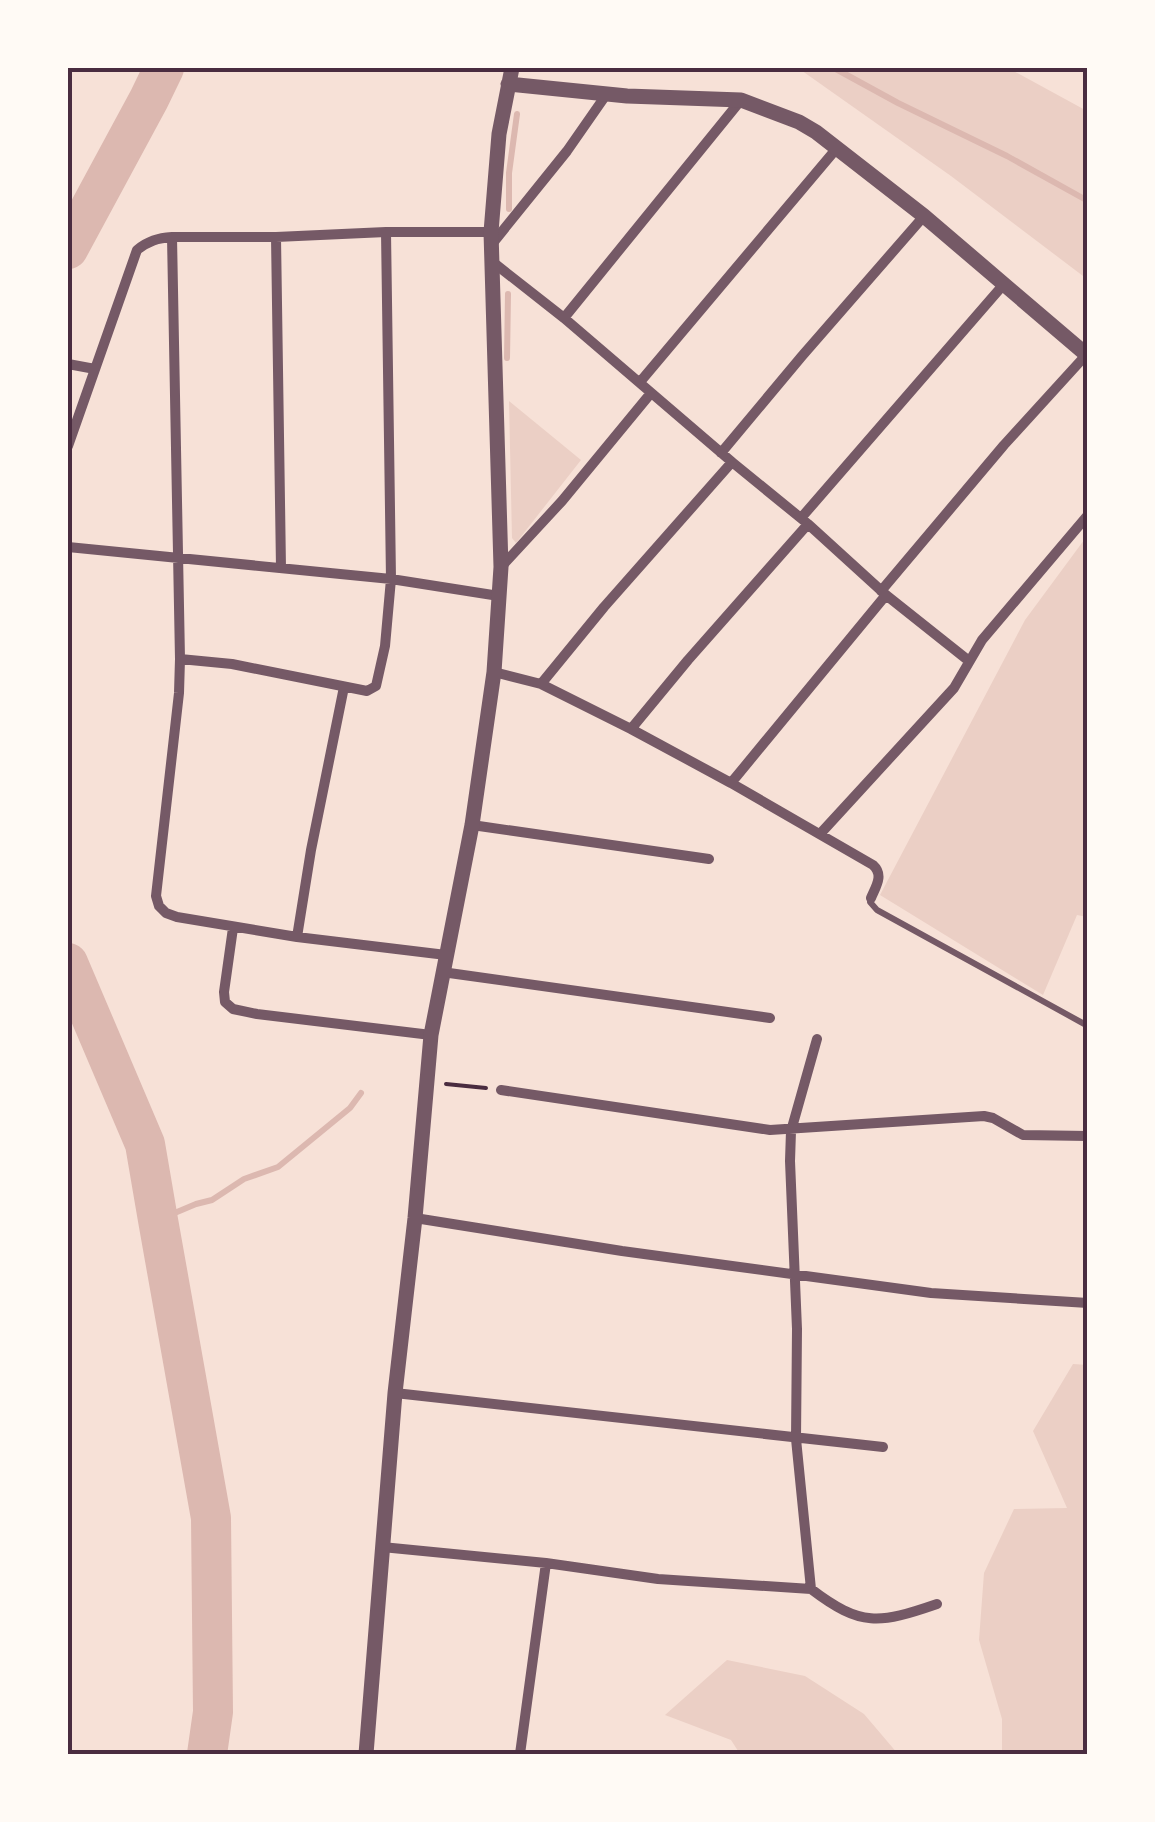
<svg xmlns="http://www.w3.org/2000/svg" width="1155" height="1822" font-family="'PT Sans Narrow',sans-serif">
	<rect width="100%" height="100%" fill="#f7e1d7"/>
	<path fill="#ebcfc5" d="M 798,68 L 1008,68 L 1087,111 L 1087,279 L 951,176 Z
		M 509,401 L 581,460 L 516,543 L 512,538 Z
		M 1087,536 L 1087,917 L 1077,915 L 1043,995 L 880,895 L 1025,620 Z
		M 1073,1364 L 1088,1365 L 1087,1754 L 1002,1754 L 1002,1719 L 979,1640 L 984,1573 L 1014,1509 L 1067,1508 L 1033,1431 Z
		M 727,1660 L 805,1676 L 864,1714 L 898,1754 L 740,1754 L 731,1740 L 665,1715 Z"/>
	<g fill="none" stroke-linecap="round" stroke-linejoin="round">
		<path stroke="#dcb8b0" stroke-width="6" d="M 834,68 L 898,103 L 1007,156 L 1088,201
			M 509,209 L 509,173 L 517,114
			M 507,358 L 508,294
			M 158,1220 L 196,1204 L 212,1200 L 244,1179 L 278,1167 L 350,1108 L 361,1093"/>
		<path stroke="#dcb8b0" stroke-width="40" d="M 68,249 L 149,99 L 164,68
			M 68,963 L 145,1144 L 158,1220 L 211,1518 L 213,1712 L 207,1754"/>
		<path stroke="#4a2c40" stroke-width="4" d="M 446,1084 L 486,1088"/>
		<path stroke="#755966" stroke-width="6" d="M 871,898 L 870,902 L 877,910 L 1088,1026"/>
		<path stroke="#755966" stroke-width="10" d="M 172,237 L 180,659 L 179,693 L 156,896 L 159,906 L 166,913 L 177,917 L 297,937 L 446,955
			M 276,237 L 281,568
			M 492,244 L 567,151 L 606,95
			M 494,263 L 564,318 L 732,462 L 808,524 L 886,595 L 969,661
			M 564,318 L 741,100
			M 68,364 L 95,369
			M 640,382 L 837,148
			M 68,446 L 137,250 C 148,241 158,238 172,237 L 276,237 L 386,232 L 491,232
			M 721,453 L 802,356 L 924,216
			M 801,518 L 1004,284
			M 68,547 L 391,579 L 499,596
			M 502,566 L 562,501 L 651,393
			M 881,591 L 1004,445 L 1086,355
			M 180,659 L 232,664 L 367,691 L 376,686 L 385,646 L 391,579 L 386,232
			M 494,672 L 541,684 L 631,729 L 731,783 L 873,865 C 884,875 876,886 871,898
			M 541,684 L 604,607 L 732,462
			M 631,729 L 688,660 L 808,524
			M 731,783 L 886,595
			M 472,825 L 709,859
			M 820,834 L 954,688 L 982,640 L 1088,515
			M 233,928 L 224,992 L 225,1002 L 233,1009 L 257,1014 L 431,1035
			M 297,937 L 311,850 L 344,687
			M 442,972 L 770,1018
			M 501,1090 L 770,1130 L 984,1116 L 993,1118 L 1023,1135 L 1088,1136
			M 415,1218 L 622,1251 L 931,1293 L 1088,1303
			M 395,1393 L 883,1447
			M 382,1547 L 546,1563 L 658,1579 L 811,1589
			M 811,1589 L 796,1439 L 797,1329 L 790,1161 L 791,1131 L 817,1039
			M 811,1589 C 861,1627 879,1624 937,1604
			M 520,1754 L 546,1563"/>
		<path stroke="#755966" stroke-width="15" d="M 508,84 L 627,96 L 741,100 L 799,122 L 816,132 L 924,216 L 1088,356
			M 366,1754 L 395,1393 L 415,1218 L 431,1035 L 472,825 L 494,672 L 501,567 L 491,232 L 499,134 L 512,68"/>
	</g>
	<rect width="1155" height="1822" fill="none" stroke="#fffaf5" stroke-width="140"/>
	<rect x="70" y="70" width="1015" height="1682" fill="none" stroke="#4a2c40" stroke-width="4"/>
</svg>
